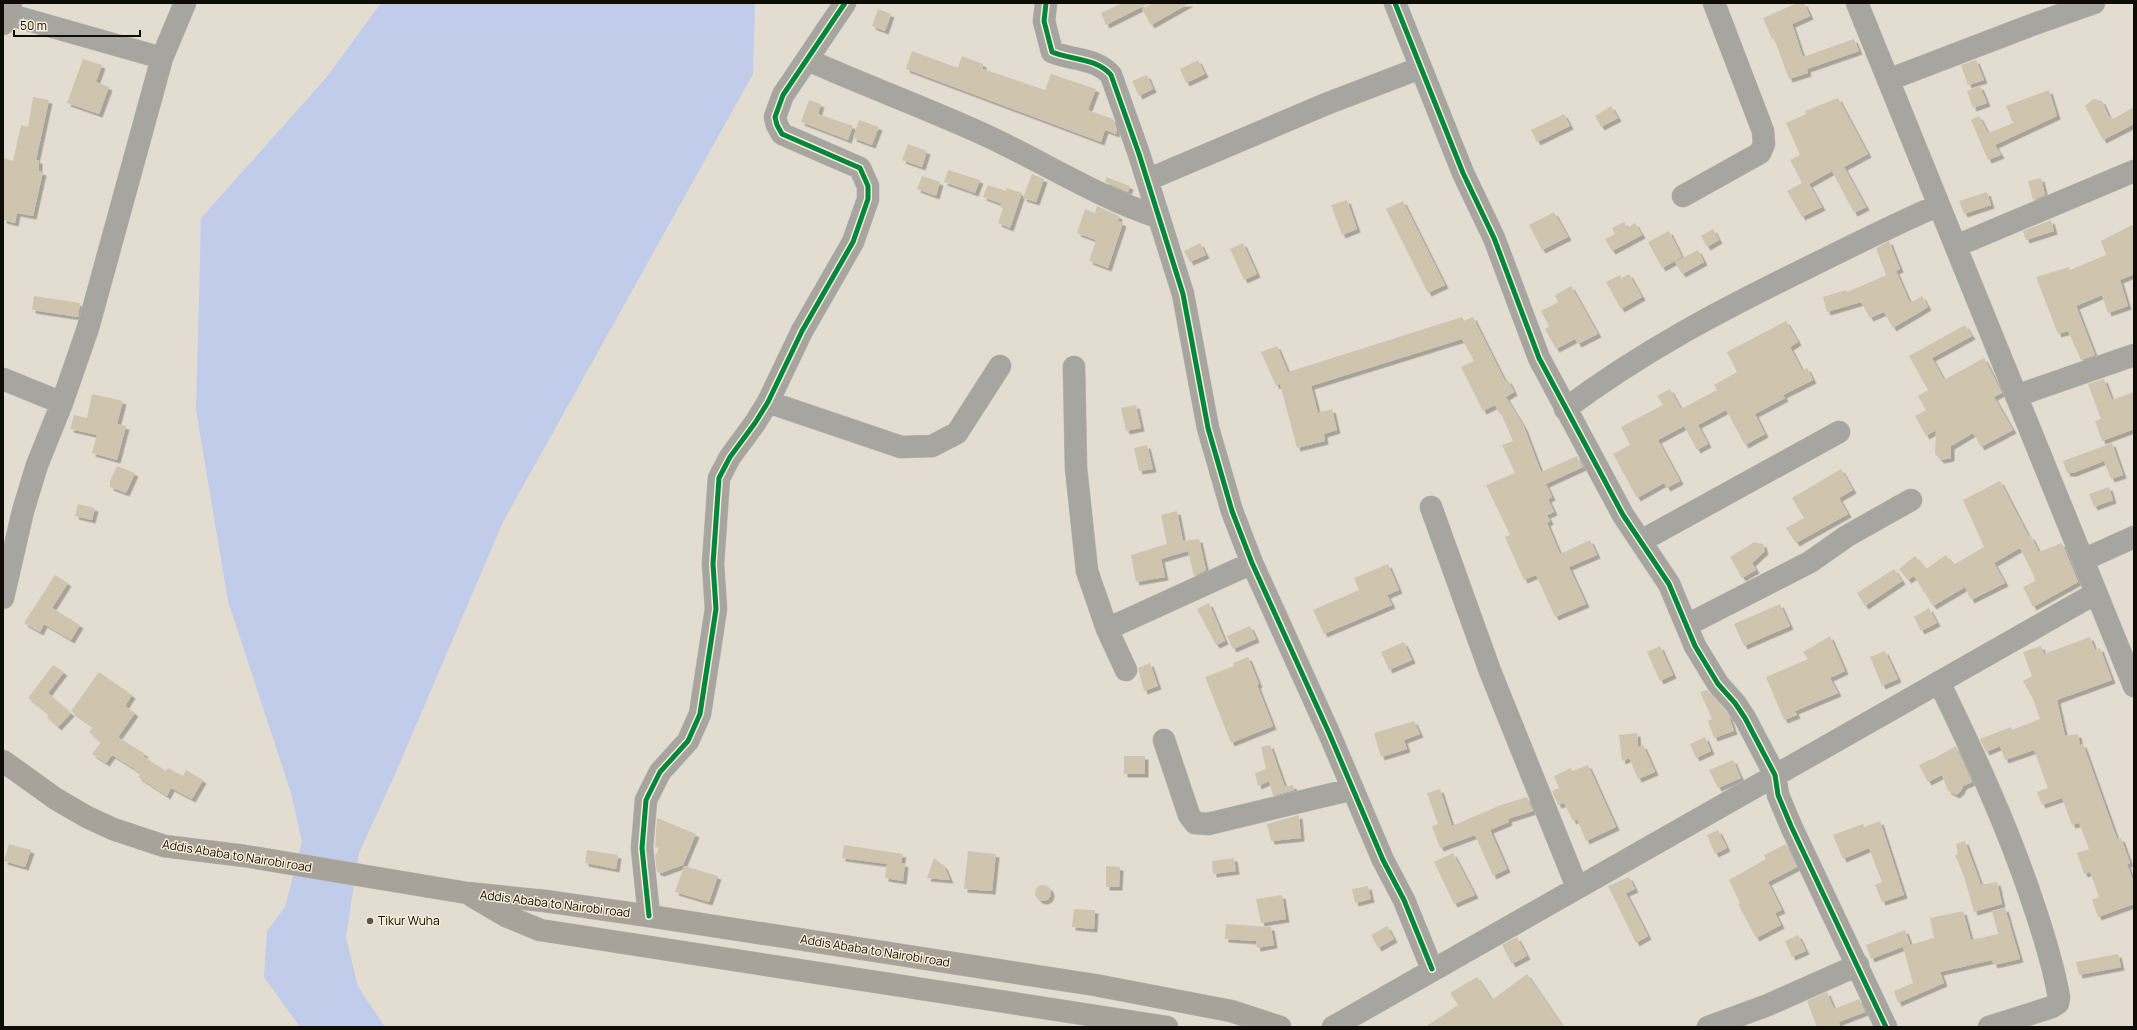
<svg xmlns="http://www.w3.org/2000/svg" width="2137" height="1030" font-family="Manrope,sans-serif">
	<defs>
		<filter id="shadow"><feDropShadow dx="3.5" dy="3.5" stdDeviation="0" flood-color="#0004"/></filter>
	</defs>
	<rect width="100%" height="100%" fill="#e3ddd1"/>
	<path fill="#c1ccea" d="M 381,3 L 755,3 L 753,74 L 503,522 L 396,772 L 359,853 L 346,937 L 358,987 L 385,1027 L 300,1027 L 264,977 L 267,931 L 285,907 L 302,842 L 291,793 L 228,601 L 196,410 L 201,218 L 326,78 Z"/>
	<path fill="#cfc5af" filter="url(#shadow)" d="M 1122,3 L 1148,4 L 1106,25 L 1101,13 Z
		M 1153,3 L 1190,3 L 1151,25 L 1142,9 Z
		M 1797,3 L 1804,3 L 1810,16 L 1792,24 L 1803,57 L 1854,39 L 1859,51 L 1807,69 L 1808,73 L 1789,79 L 1774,38 L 1772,39 L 1763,18 Z
		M 878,9 L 891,14 L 885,31 L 872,26 Z
		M 912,51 L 958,68 L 962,56 L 983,64 L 983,69 L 1045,90 L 1051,74 L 1096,89 L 1088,110 L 1113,119 L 1117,130 L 1116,134 L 1105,130 L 1101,142 L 906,69 Z
		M 83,59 L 102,65 L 96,82 L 109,87 L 99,114 L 67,103 Z
		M 1198,60 L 1205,74 L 1186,83 L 1180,69 Z
		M 1976,60 L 1984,80 L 1968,85 L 1961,65 Z
		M 1147,75 L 1153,89 L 1139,96 L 1132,81 Z
		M 1980,86 L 1987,103 L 1973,108 L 1967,91 Z
		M 2049,90 L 2057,116 L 1995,145 L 2001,155 L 1988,160 L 1971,120 L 1979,116 L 1988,133 L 2013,123 L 2006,106 Z
		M 33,97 L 49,100 L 36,160 L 39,160 L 39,171 L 43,172 L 33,216 L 17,213 L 15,223 L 3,220 L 3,158 L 13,161 L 21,125 L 28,127 Z
		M 1838,98 L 1868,154 L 1844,167 L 1866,207 L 1854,213 L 1832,171 L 1809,184 L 1822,207 L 1802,217 L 1787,191 L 1802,183 L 1790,160 L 1800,155 L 1786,123 L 1806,114 L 1805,111 Z
		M 2093,99 L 2102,101 L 2109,117 L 2111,115 L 2113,119 L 2134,107 L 2134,124 L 2103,140 L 2085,106 Z
		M 809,100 L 821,104 L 818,114 L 853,126 L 848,140 L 801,122 Z
		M 1611,106 L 1618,118 L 1601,127 L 1595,116 Z
		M 1564,114 L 1570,126 L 1537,142 L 1531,130 Z
		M 859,120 L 879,127 L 872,145 L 853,138 Z
		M 908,144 L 927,151 L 922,167 L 902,160 Z
		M 948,170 L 980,180 L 975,193 L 944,182 Z
		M 1032,174 L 1044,179 L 1036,202 L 1023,198 Z
		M 922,176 L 940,182 L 936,196 L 917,189 Z
		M 1106,177 L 1130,186 L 1128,192 L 1105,182 Z
		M 2041,178 L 2045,195 L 2033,200 L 2028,181 Z
		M 988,185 L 1006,191 L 1007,188 L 1022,193 L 1010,228 L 998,223 L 1003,208 L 1000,207 L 1002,204 L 983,197 Z
		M 1987,192 L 1991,205 L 1964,214 L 1959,201 Z
		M 1347,200 L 1357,229 L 1342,235 L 1331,205 Z
		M 1403,201 L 1445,285 L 1428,293 L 1386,209 Z
		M 1097,206 L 1119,216 L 1118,221 L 1123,223 L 1108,268 L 1089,261 L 1096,240 L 1077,233 L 1085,209 L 1095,213 Z
		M 1554,212 L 1568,237 L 1542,250 L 1529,225 Z
		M 2051,220 L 2054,231 L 2026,240 L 2023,231 Z
		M 1624,222 L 1627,228 L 1635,223 L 1642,235 L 1612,251 L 1605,239 L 1615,234 L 1612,228 Z
		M 2134,224 L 2134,274 L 2120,280 L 2128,306 L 2108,313 L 2102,295 L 2076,306 L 2095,355 L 2081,360 L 2068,331 L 2058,334 L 2036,277 L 2069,267 L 2070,270 L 2106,255 L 2101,241 Z
		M 1713,229 L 1719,240 L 1707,247 L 1701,236 Z
		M 1669,231 L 1682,257 L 1662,268 L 1648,242 Z
		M 1889,241 L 1900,269 L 1886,275 L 1876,248 Z
		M 1200,243 L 1206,255 L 1190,262 L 1184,251 Z
		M 1243,243 L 1257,274 L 1244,280 L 1230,249 Z
		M 1698,250 L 1704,262 L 1682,274 L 1675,262 Z
		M 1896,271 L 1910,303 L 1922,296 L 1928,307 L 1893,328 L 1884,312 L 1870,318 L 1861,302 L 1827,312 L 1823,297 L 1846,290 L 1847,292 Z
		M 1629,274 L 1642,297 L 1621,309 L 1606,282 L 1620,275 L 1621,278 Z
		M 1571,286 L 1598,334 L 1578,344 L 1575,339 L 1556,349 L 1545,329 L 1549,326 L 1541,311 L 1558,302 L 1555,295 Z
		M 34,296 L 80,303 L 78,317 L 32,310 Z
		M 1462,317 L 1464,321 L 1473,317 L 1505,381 L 1508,380 L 1514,392 L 1506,397 L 1524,427 L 1541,472 L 1577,456 L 1583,467 L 1546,484 L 1552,497 L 1548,499 L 1554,512 L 1547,515 L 1550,521 L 1547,523 L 1560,554 L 1590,540 L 1597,555 L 1569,567 L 1586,604 L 1555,617 L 1536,575 L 1524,580 L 1505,537 L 1510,535 L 1486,485 L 1515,473 L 1502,445 L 1513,441 L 1501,413 L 1499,413 L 1495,405 L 1483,411 L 1461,367 L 1474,361 L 1462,339 L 1311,386 L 1318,413 L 1332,409 L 1337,430 L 1324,434 L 1325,441 L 1297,448 L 1280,384 L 1276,386 L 1261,352 L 1277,346 L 1288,372 Z
		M 1786,321 L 1798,342 L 1790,347 L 1802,370 L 1807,368 L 1813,380 L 1783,395 L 1785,398 L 1755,414 L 1765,434 L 1745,445 L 1726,410 L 1698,425 L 1708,444 L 1697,450 L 1684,426 L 1658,440 L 1680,481 L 1667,488 L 1664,483 L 1637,498 L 1613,454 L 1630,445 L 1621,427 L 1663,405 L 1657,396 L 1670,389 L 1681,409 L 1717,390 L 1714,385 L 1737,372 L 1727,352 Z
		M 1965,325 L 1972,336 L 1932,358 L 1944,380 L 1984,358 L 2002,393 L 1994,397 L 2013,430 L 1981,447 L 1973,433 L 1951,446 L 1951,458 L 1941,460 L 1935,454 L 1936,430 L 1926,436 L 1915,416 L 1926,410 L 1918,396 L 1928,390 L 1909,356 Z
		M 2104,379 L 2112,400 L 2134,392 L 2134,429 L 2102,441 L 2095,421 L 2101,419 L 2088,384 Z
		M 92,394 L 123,401 L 117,424 L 126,426 L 117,460 L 92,453 L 97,435 L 70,429 L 74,415 L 87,418 Z
		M 1136,405 L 1141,428 L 1126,431 L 1121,408 Z
		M 2112,443 L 2123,475 L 2111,479 L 2104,461 L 2073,473 L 2067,473 L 2063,461 Z
		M 1147,445 L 1153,469 L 1139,471 L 1134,448 Z
		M 117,466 L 135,473 L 126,493 L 110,487 L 110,481 Z
		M 1841,469 L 1853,490 L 1839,498 L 1848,514 L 1796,543 L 1786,528 L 1804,518 L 1792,498 Z
		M 2000,481 L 2029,537 L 2031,536 L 2039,552 L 2062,543 L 2078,582 L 2033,607 L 2023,587 L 2035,581 L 2034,576 L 2020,548 L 1994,563 L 2005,583 L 1971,600 L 1965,587 L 1933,606 L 1914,576 L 1908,580 L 1899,569 L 1915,556 L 1926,569 L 1946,555 L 1953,565 L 1984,547 L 1963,500 Z
		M 2109,487 L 2113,500 L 2094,507 L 2089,494 Z
		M 78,504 L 95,508 L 92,520 L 75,516 Z
		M 1177,511 L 1183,541 L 1199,539 L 1206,570 L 1194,576 L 1188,551 L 1161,559 L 1165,577 L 1136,582 L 1131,555 L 1167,544 L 1161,515 Z
		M 1754,542 L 1763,544 L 1765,551 L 1752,563 L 1756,570 L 1742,578 L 1730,557 Z
		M 1388,564 L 1399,590 L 1387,595 L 1392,605 L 1324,634 L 1313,610 L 1359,590 L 1354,578 Z
		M 1894,569 L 1902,581 L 1865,606 L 1857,593 Z
		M 55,575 L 68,583 L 52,608 L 80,625 L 71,640 L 44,624 L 40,632 L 24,623 Z
		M 1209,603 L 1225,641 L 1216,645 L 1197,609 Z
		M 1780,604 L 1790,626 L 1744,646 L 1734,624 Z
		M 1929,608 L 1937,623 L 1921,631 L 1914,617 Z
		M 1250,626 L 1256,639 L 1233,649 L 1227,636 Z
		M 1830,636 L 1845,671 L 1830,678 L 1838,693 L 1795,711 L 1797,715 L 1784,720 L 1766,677 L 1808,659 L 1803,652 Z
		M 2090,637 L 2095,650 L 2100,648 L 2112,680 L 2057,700 L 2065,736 L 2078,734 L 2080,745 L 2083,744 L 2117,839 L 2121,838 L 2130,863 L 2127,864 L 2134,883 L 2134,904 L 2098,917 L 2092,900 L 2099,897 L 2090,872 L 2084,874 L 2077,853 L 2089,849 L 2079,823 L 2072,825 L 2062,798 L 2042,805 L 2037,792 L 2048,788 L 2034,750 L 2005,760 L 2000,746 L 1986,752 L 1980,739 L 2011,727 L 2012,730 L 2040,719 L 2033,699 L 2023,681 L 2032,676 L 2023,652 L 2041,646 L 2044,654 Z
		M 1404,642 L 1412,660 L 1389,670 L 1381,652 Z
		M 1660,646 L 1673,675 L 1660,681 L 1647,652 Z
		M 1885,651 L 1898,679 L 1882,686 L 1870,657 Z
		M 1248,657 L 1259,684 L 1257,685 L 1273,726 L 1231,743 L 1205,677 L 1234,666 L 1233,663 Z
		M 1150,663 L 1158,686 L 1144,691 L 1138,668 Z
		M 53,665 L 64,672 L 48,693 L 71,713 L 58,727 L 47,717 L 49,714 L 28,698 Z
		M 99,672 L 132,695 L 125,706 L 135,713 L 118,737 L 145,754 L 143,756 L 166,771 L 168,768 L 183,776 L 186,770 L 203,780 L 192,799 L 171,788 L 167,796 L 138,777 L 141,773 L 112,755 L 106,763 L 92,754 L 101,742 L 89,732 L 93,727 L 71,711 Z
		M 1707,690 L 1729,716 L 1734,731 L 1714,738 L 1708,721 L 1712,719 L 1700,692 Z
		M 1414,721 L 1420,734 L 1404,740 L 1407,749 L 1381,757 L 1374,733 Z
		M 1637,733 L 1638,747 L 1643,745 L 1655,772 L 1638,779 L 1629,758 L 1622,761 L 1619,735 Z
		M 1705,737 L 1711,751 L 1696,758 L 1690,744 Z
		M 1270,745 L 1285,787 L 1293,785 L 1294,790 L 1273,796 L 1269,781 L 1258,786 L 1255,773 L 1266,769 L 1261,747 Z
		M 1956,746 L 1972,782 L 1963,786 L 1961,791 L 1956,795 L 1948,791 L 1942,775 L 1928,782 L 1919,765 L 1931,759 L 1931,760 Z
		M 1124,756 L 1145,756 L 1145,774 L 1124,774 Z
		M 1733,760 L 1741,778 L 1718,788 L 1709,770 Z
		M 1588,765 L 1616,827 L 1586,841 L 1577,819 L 1573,821 L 1564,803 L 1558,805 L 1552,791 L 1559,788 L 1554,776 L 1571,768 L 1572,771 Z
		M 1440,789 L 1452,826 L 1501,805 L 1527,797 L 1533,811 L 1508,819 L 1509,822 L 1490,830 L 1507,869 L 1493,876 L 1475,835 L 1440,848 L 1432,826 L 1438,824 L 1427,793 Z
		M 1299,815 L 1301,838 L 1271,841 L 1267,824 Z
		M 657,818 L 696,834 L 683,865 L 661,873 L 657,872 L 655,856 L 659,848 L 655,847 Z
		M 1880,821 L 1904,895 L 1882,902 L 1875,885 L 1882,882 L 1869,848 L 1843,859 L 1833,835 L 1863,824 L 1864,827 Z
		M 1718,830 L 1727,848 L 1715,854 L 1707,835 Z
		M 1965,841 L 1981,885 L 1997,882 L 2002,904 L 1974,912 L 1964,876 L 1955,855 L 1958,854 L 1956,844 Z
		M 9,844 L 31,850 L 25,867 L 4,861 Z
		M 1786,844 L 1797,867 L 1768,882 L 1782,910 L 1775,913 L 1781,925 L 1756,938 L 1738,904 L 1740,903 L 1729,880 L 1766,859 L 1764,855 Z
		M 844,845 L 903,854 L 901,863 L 905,864 L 903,881 L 885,878 L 887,864 L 842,858 Z
		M 587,850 L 618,855 L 616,869 L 585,863 Z
		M 968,851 L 996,854 L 992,891 L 964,889 Z
		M 1453,853 L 1475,895 L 1454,904 L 1434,862 Z
		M 934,858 L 944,866 L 950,880 L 927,878 Z
		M 1234,858 L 1236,871 L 1213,874 L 1212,861 Z
		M 684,866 L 718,876 L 709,902 L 675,892 Z
		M 1106,866 L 1120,867 L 1119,887 L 1106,887 Z
		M 1629,877 L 1635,889 L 1626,893 L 1648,936 L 1636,943 L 1608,886 Z
		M1035 893a8 8 0 1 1 16 0a8 8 0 1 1-16 0Z
		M 1368,886 L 1371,899 L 1355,903 L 1352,889 Z
		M 1282,895 L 1286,919 L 1261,923 L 1256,899 Z
		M 2005,908 L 2020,959 L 1994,965 L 1992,960 L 1940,972 L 1944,983 L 1898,1003 L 1894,991 L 1913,983 L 1903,947 L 1934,938 L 1930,918 L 1963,911 L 1971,940 L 1998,934 L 1992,911 Z
		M 1074,909 L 1095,910 L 1094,929 L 1072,927 Z
		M 1226,924 L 1271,927 L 1274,945 L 1257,948 L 1256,941 L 1225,939 Z
		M 1387,926 L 1394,939 L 1378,948 L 1371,935 Z
		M 1905,930 L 1910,944 L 1871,959 L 1866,945 Z
		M 1798,935 L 1806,951 L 1792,957 L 1785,941 Z
		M 1517,937 L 1527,956 L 1512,964 L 1502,945 Z
		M 2118,954 L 2121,967 L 2079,975 L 2076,962 Z
		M 1527,974 L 1563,1027 L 1425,1027 L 1458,1005 L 1450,993 L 1477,977 L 1492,1000 Z
		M 1827,992 L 1834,1009 L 1859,999 L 1865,1012 L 1839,1022 L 1840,1027 L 1817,1027 L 1807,1001 Z"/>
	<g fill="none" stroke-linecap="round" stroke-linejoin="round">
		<defs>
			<path id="minor" d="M 1046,3 L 1044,21 L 1052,52 C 1071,60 1097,58 1111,75 L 1139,154 L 1183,294 L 1208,428 L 1232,511 L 1252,563 L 1329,733 L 1383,860 L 1404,900 L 1432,969
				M 1395,3 L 1463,173 L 1494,238 L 1539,358 L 1623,515 L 1669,584 L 1695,646 L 1718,684 L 1735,703 L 1745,718 L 1775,775 L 1778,795 L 1791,826 L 1886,1027
				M 1857,3 L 2134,686
				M 7,14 L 162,58
				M 808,60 C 866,86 926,108 983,134 C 1042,161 1097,197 1158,217
				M 1888,80 L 2029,26 L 2094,3
				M 1147,180 L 1326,104 L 1420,68
				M 1683,196 L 1760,153 L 1764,144 L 1763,131 L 1714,3
				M 1956,246 L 2134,171
				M 1074,367 L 1076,468 L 1087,571 L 1107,629
				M 3,379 L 62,403
				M 2016,396 L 2134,355
				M 768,402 L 901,447 L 932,446 L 957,433 L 1000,366
				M 1565,409 C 1643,351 1719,311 1805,269 C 1849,247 1893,225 1939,205
				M 1431,507 L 1490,671 L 1577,887
				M 1641,541 L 1839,432
				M 2083,560 L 2134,537
				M 3,598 L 23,511 L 37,465 L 62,403 L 88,328 L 162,58 L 185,3
				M 1687,625 L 1810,562 L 1847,536 L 1911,500
				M 1126,670 L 1107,629 L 1252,563
				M 1939,682 C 1974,754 2007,825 2032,900 C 2043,932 2053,964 2059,997 L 2058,1003 L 2052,1007 L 1989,1027
				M 1164,740 L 1189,815 L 1195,823 L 1208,824 L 1353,789
				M 649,916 L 642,848 L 646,800 L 660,772 L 688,741 L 700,714 L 716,609 L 713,564 L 719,478 L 730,457 L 755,423 L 768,402 L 802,331 L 853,242 L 868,199 L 868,186 L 860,168 L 782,134 L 777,125 L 775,117 L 783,95 L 845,3
				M 1333,1027 L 2096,593
				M 1708,1027 L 1768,1005 L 1858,965"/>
			<path id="highway" d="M 3,24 L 11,3
				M 3,761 L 56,799 L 87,817 L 113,829 L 164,846 L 245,856 L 467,893 L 545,901 L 649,916 L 1095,985 L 1231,1011 L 1280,1027
				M 472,896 L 506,916 L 540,930 L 1167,1027"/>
		</defs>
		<use href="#minor" stroke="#bfbbb2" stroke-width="23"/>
		<use href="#highway" stroke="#bfbbb2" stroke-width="23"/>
		<use href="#minor" stroke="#a7a59f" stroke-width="22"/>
		<use href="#highway" stroke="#a7a29a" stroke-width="22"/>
		<defs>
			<path id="cycleway" d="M 1046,3 L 1044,21 L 1052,52 C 1071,60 1097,58 1111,75 L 1139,154 L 1183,294 L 1208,428 L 1232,511 L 1252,563 L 1329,733 L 1383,860 L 1404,900 L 1432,969
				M 1395,3 L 1463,173 L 1494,238 L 1539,358 L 1623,515 L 1669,584 L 1695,646 L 1718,684 L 1735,703 L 1745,718 L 1775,775 L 1778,795 L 1791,826 L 1886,1027
				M 649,916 L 642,848 L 646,800 L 660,772 L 688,741 L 700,714 L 716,609 L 713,564 L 719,478 L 730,457 L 755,423 L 768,402 L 802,331 L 853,242 L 868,199 L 868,186 L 860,168 L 782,134 L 777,125 L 775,117 L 783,95 L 845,3"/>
		</defs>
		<use href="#cycleway" stroke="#f8edd6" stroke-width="8"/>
		<use href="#cycleway" stroke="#00873e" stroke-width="5"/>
	</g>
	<circle fill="#59554c" stroke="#f8edd6" stroke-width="1.5" cx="370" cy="921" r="4"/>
	<g text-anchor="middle" stroke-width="3" stroke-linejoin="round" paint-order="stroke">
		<g font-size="12" fill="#0f0c05" stroke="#f8edd6">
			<text transform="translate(237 856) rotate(9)" y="4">Addis Ababa to Nairobi road</text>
			<text transform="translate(555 904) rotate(7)" y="4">Addis Ababa to Nairobi road</text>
			<text transform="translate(875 951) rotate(9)" y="4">Addis Ababa to Nairobi road</text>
		</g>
		<g font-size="12" fill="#0f0c05" stroke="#f8edd6" text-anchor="start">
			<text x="378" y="925">Tikur Wuha</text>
		</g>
	</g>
	<rect width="2137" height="1030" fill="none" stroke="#0f0c05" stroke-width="8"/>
	<path d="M14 30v6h126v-6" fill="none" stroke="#0f0c05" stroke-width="2"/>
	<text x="20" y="30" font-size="12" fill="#0f0c05" stroke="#f8edd6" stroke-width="3" paint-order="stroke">50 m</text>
</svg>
